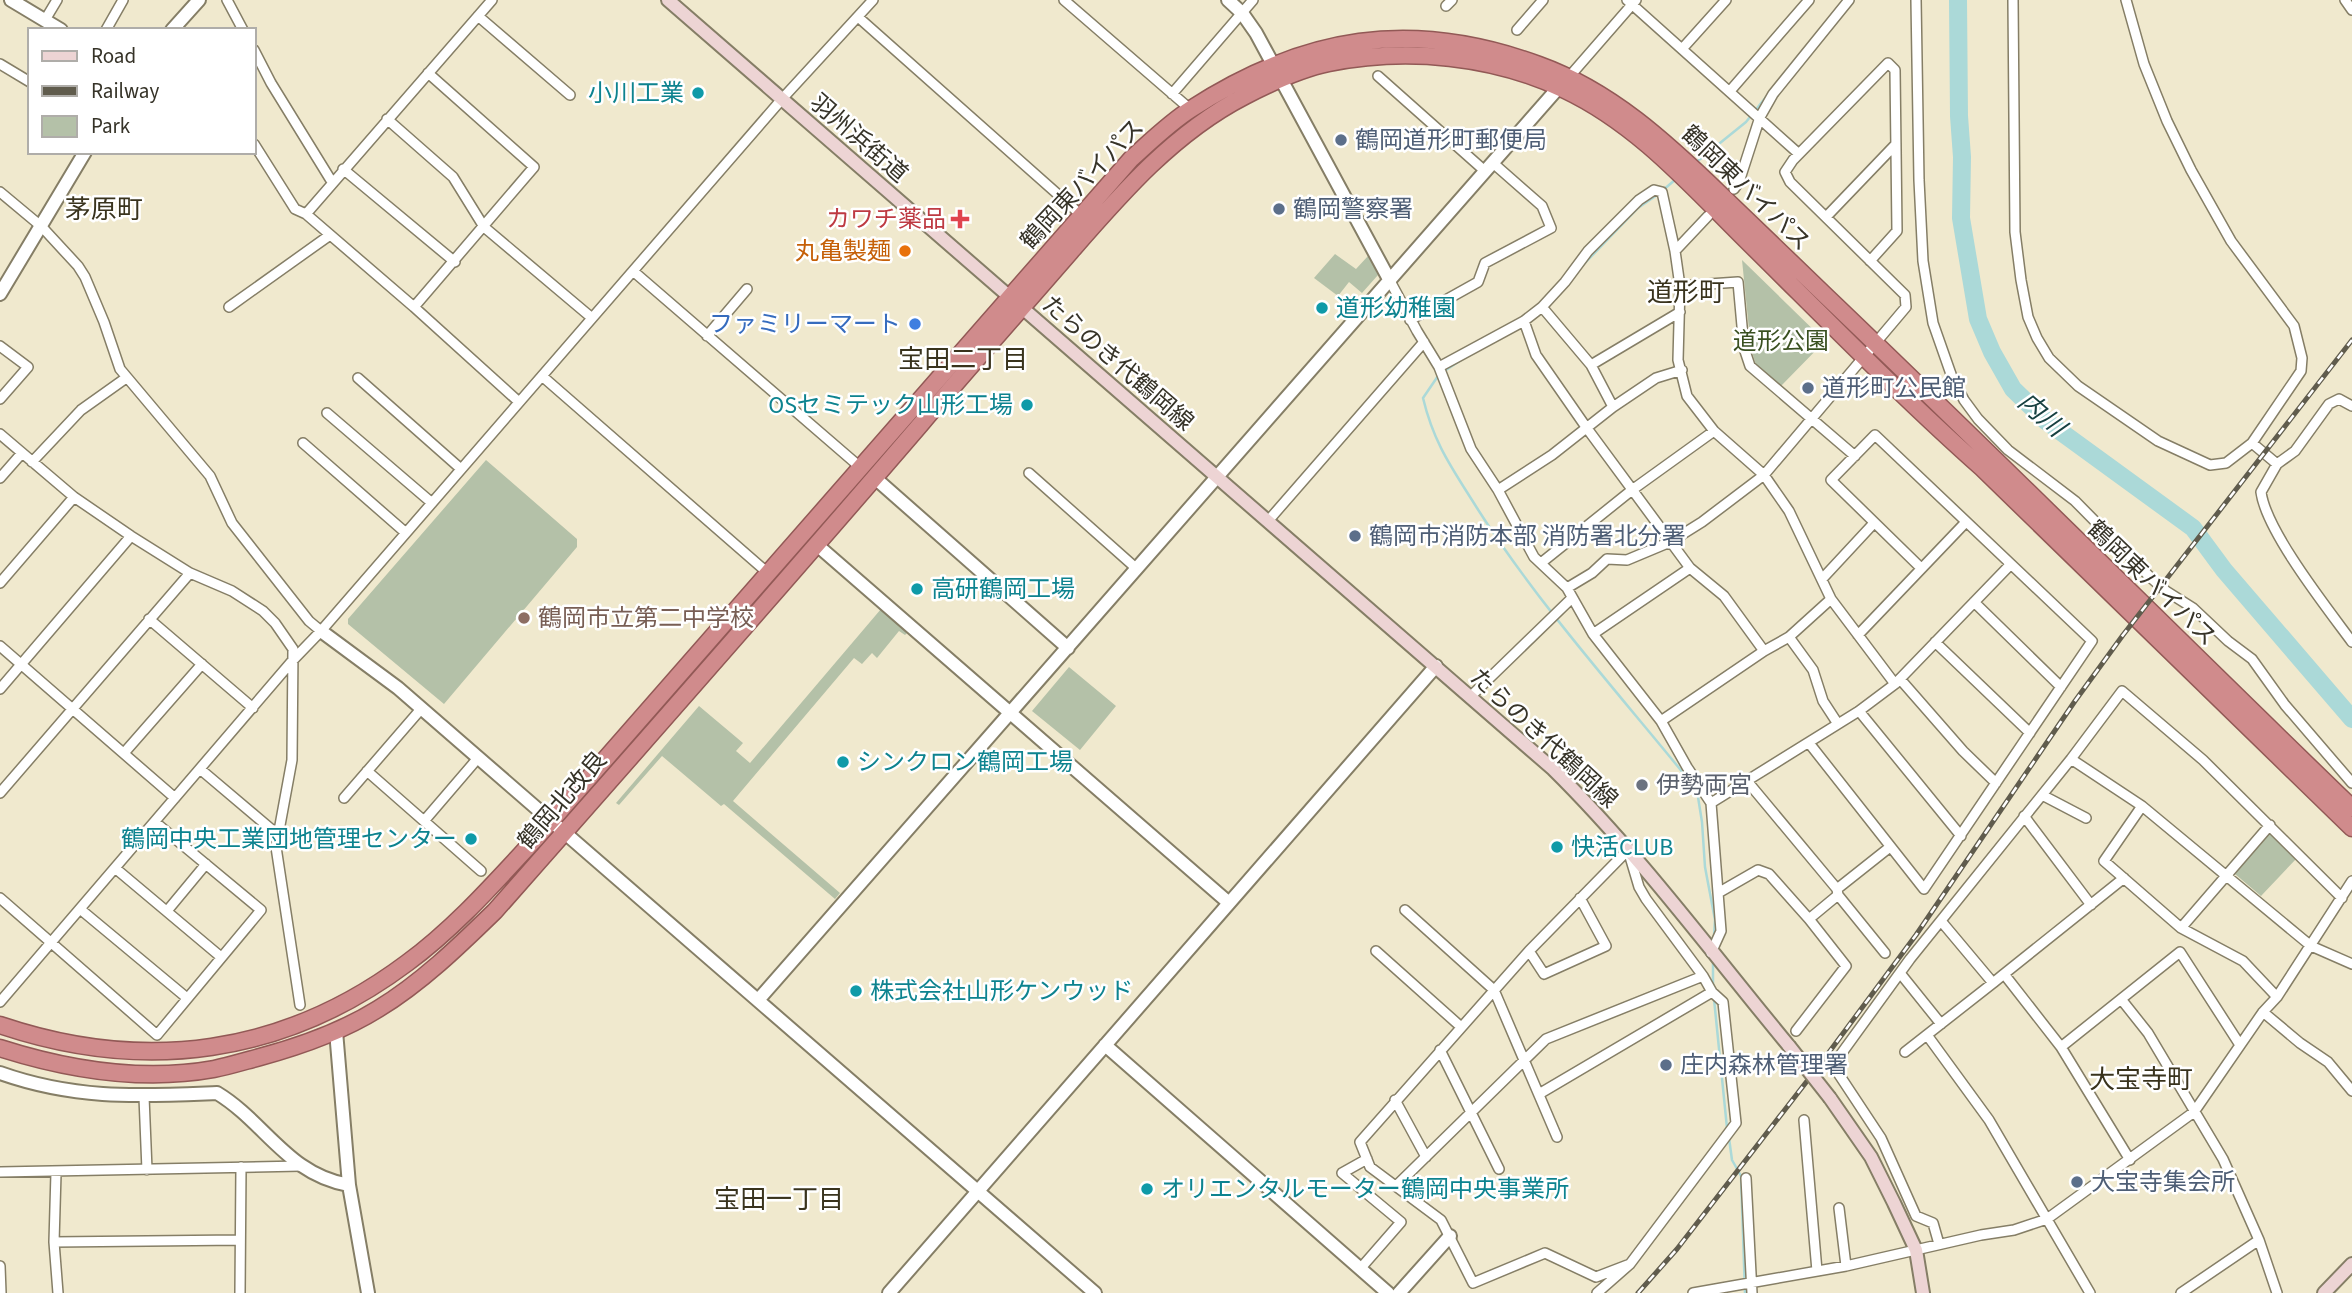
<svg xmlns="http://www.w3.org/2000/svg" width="2352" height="1293" font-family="'Source Sans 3','Noto Sans JP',sans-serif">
	<rect width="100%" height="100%" fill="#f0e9ce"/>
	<path fill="#b4c1a8" d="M 1335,254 L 1356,269 L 1368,256 L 1378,275 L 1362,293 L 1349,282 L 1338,296 L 1314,278 Z
		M 1742,260 L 1825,341 L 1780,387 L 1756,365 L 1751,349 Z
		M 486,460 L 577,539 L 577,547 L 444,704 L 348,624 L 348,619 Z
		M 881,609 L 908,632 L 905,635 L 899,631 L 877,658 L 872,653 L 862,664 L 854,658 L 733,801 L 840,893 L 835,899 L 724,804 L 721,806 L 662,756 L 619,805 L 616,803 L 699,706 L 743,743 L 736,751 L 750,763 Z
		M 1069,667 L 1116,706 L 1080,750 L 1032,711 Z
		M 2270,832 L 2296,859 L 2261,896 L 2235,874 Z"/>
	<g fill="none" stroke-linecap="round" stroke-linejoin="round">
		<path stroke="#abd9d8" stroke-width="2.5" d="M 1694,164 L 1746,122 L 1766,97
			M 1662,191 L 1676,179
			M 1583,265 L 1638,208 L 1657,195
			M 1443,372 L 1464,358
			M 1438,376 L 1423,398 C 1434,444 1452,468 1477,508 C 1537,602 1613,687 1684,774 L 1698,797 L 1702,822 L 1705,867 L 1715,920 L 1714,936
			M 1713,960 L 1713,989
			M 1714,999 L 1727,1128
			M 1729,1138 L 1732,1160 L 1741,1176 L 1745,1293"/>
		<path stroke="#abd9d8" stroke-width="18" d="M 1958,0 L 1959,116 L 1962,157 L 1961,218 L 1978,319 L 1992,352 L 2013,389 L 2046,421 L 2193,528 L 2224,570 L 2352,719"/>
		<defs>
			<path id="minor" d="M 227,0 L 243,30
				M 1064,0 L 1190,109
				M 1627,0 L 1799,154
				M 1916,0 L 1919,180 L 1923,261 L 1933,323 L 1952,377 L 1964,400 L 1978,419 L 2008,450 L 2075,501 L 2150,577 L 2166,591 L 2193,608 L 2228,641 L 2252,659 L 2285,705 L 2352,783
				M 2013,0 L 2015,232 L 2021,280 L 2028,317 L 2037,338 L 2049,358 L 2078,386 L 2158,441 L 2210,465 L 2226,463 L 2252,443 L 2301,371 L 2302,358 L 2294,326 L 2231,241 L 2191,170 L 2167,121 L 2144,64 L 2126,0
				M 2345,0 L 2352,10
				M 1446,6 L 1452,0
				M 478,16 L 570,95
				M 858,17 L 1080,214
				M 45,20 L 57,0
				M 106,30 L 123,0
				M 1517,30 L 1543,0
				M 1682,49 L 1726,0
				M 254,50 L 271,83 L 332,182
				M 0,64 L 30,82
				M 1378,76 L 1486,172
				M 1569,77 L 1636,0
				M 1730,91 L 1809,0
				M 1172,94 L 1253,0
				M 387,119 L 453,177 L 484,227 L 592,318
				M 254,144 L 295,209 L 306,214 L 414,307 L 519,402
				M 343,169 L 455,262
				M 1734,189 L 1739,182 L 1760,117 L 1773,94 L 1849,0
				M 0,192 L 42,227 L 78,266 L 85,277 L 104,322 L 120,369 L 210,476 L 232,523 L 309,621 L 321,631
				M 306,214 L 492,0
				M 1826,217 L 1896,144
				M 1675,251 L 1708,216
				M 633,271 L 860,467
				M 1390,281 L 1417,331 L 1439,367 L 1471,449 L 1498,490 L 1534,557 L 1567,588 L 1593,634 L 1661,721 L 1687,767 L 1711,803 L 1721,931 L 1711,953
				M 1680,286 L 1738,282 L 1744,348 L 1750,366 L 1855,456
				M 229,307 L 330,235
				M 414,307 L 534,167 L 428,73
				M 1542,307 L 1591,365 L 1613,407
				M 1410,320 L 1478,282 L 1485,263 L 1551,228 L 1542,206 L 1493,163
				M 1524,321 L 1536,355 L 1586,427 L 1690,568 L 1724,596 L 1764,651 L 1661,721
				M 707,336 L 747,289
				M 0,346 L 28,367 L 0,399
				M 1591,365 L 1680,312
				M 1439,367 L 1524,321 L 1542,307 L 1565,282 L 1588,251 L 1639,200 L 1654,190 L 1662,192 L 1675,251 L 1680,286 L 1678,360 L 1687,396 L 1714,431 L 1764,475 L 1789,511 L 1831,599 L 1895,684
				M 542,376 L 769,574
				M 358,378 L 461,469
				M 327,413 L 432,503
				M 0,434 L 74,497 L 131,536 L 190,573 L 232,591 L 263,611 L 275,623 L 293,649 L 292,760 L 276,847 L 300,1005
				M 303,443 L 406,533
				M 2252,443 L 2277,464 L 2295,451 L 2329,404 L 2339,399 L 2352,406
				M 32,462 L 81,410 L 126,378
				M 2277,464 L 2261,492 C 2266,531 2327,608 2352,642
				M 1029,473 L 1137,569
				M 0,478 L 22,453
				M 1498,490 L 1552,455 L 1613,407 L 1656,378 L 1682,370
				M 1268,521 L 1424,342
				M 1541,563 L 1632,490 L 1714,431
				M 1822,579 L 1874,523
				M 0,583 L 74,497
				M 1567,588 L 1592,573 L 1607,559 L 1627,560 L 1670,542 L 1702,522 L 1764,475 L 1906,307 L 1905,295 L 1790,182 L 1785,172 L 1793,160 L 1888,63 L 1895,70 L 1897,231 L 1870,261
				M 1974,602 L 2061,687
				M 149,619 L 253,708
				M 1593,634 L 1690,568
				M 1858,635 L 1966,522
				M 1789,637 L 1813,670 L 1823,701 L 1838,724
				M 1935,642 L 2030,733
				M 0,646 L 175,798
				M 1764,651 L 1789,637 L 1831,599
				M 1900,679 L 1963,751 L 1996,783
				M 0,689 L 131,536
				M 1471,696 L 1572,598
				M 1859,711 L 1961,836
				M 1809,743 L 1924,889 L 2092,641 L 1875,435 L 1831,480 L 1921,568
				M 124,753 L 202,664
				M 2071,759 L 2142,806 L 2311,946 L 2352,964
				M 200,769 L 278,835
				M 367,771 L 481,871
				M 1747,781 L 1837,889
				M 0,793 L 190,573
				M 2042,795 L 2086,818
				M 344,798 L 421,709
				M 1711,803 L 1859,711 L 1895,684 L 2010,565
				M 2142,806 L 2104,861 L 2181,928 L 2243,961 L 2277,997
				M 2024,816 L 2091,905
				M 424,821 L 478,758
				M 115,868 L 221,957
				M 1718,893 L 1758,870 L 1769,874 L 1809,919 L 1838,895 L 1837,889 L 1890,847
				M 1838,895 L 1885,953
				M 0,898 L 157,1035 L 261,910 L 155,822
				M 80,909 L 187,998
				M 1405,910 L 1494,990 L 1557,1137
				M 167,911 L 206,864
				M 1941,921 L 1993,983 L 2004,974 L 2061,1047 L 2130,1160
				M 2181,928 L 2270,825
				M 1376,951 L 1460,1026
				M 1529,951 L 1544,974 L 1606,946 L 1580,898
				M 1900,973 L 1941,1024
				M 2004,974 L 2124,878
				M 2121,999 L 2148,1033 L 2223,1159 L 2259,1240 L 2277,1293
				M 0,1002 L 293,660 L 321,631 L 782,99 L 873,0
				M 2263,1012 L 2300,1043 L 2328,1062 L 2352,1091
				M 1796,1031 L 1846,966 L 1809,919
				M 1927,1035 L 1989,1120 L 2090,1293
				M 2061,1047 L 2180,952 L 2240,1045
				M 1440,1050 L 1499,1169
				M 1905,1052 L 1993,983
				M 1539,1094 L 1712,992
				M 144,1097 L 147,1170
				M 1395,1100 L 1426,1157
				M 1804,1120 L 1817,1271
				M 0,1172 L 301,1166
				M 56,1173 L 54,1242 L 58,1293
				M 1746,1178 L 1752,1293
				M 1396,1186 L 1546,1039 L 1703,976
				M 1839,1208 L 1846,1266
				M 54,1242 L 240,1240
				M 1939,1244 L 1933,1223 L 1916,1216 L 1881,1138 L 1838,1073 L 1836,1061 L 1910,959 L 2071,759 L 2122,691 L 2203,760 L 2342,898
				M 0,1266 L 1,1293
				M 1360,1269 L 1401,1222 L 1342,1173 L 1367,1159
				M 240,1293 L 241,1167
				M 1597,1293 L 1630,1264 L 1736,1123 L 1723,1002 L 1712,992 L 1703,976 L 1646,899 L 1639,887 L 1628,850 L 1529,951 L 1360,1142 L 1370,1167 L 1441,1220 L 1473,1283 L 1545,1253 L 1596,1277 L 1630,1264
				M 1693,1293 L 1846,1266 L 1981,1235 L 2014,1230 L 2047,1219 L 2194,1112 L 2263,1012 L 2277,997 L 2352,881
				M 2181,1293 L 2259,1240"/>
			<path id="tertiary" d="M 11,0 L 61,30
				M 1228,0 L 1242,13 L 1256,33 L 1390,281
				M 172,30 L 199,0
				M 0,294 L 85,152
				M 875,478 L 1068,648
				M 817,545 L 1229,903
				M 321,631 L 398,688 L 1095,1293
				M 759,999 L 1559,87
				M 336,1031 L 349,1185 L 368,1293
				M 1105,1045 L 1388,1293
				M 0,1073 C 76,1100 139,1096 217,1093 C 265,1122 288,1175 349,1185
				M 889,1293 L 1436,666
				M 1399,1293 L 1450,1236"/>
			<path id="secondary" d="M 668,0 L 1553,769 C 1639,854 1712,953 1789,1046
				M 1830,1098 L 1871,1157 L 1894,1203 L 1916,1250 L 1923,1293
				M 2324,1293 L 2352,1264"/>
			<path id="trunk" d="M 0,1025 C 145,1074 284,1055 407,963 C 456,927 496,881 537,837 L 1131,159 C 1150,142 1169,123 1191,109 C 1304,36 1411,18 1539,65 C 1611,91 1666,142 1721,195 C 1756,229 1792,263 1827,297 C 2004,466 2176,638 2352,808
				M 0,1048 C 69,1070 142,1082 214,1069 C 229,1066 245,1061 260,1057 C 301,1046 341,1032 378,1009 C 421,983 459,946 495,911 C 638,749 780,588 920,425 C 966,371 1013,318 1059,265 C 1114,202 1169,135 1245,96 C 1270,83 1300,69 1329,63 C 1407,47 1494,56 1565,90 C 1639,125 1693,188 1750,244 C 1827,320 1902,397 1982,468 L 2352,828"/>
		</defs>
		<use href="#minor" stroke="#857e66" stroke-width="12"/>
		<use href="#tertiary" stroke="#857e66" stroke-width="16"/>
		<use href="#secondary" stroke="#857e66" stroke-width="16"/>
		<use href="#trunk" stroke="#925956" stroke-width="19"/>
		<use href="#minor" stroke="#fff" stroke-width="9"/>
		<use href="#tertiary" stroke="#fff" stroke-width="12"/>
		<use href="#secondary" stroke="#edd4d4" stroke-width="12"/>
		<use href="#trunk" stroke="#d08b8c" stroke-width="16"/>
		<defs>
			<path id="rail" d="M 1638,1293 L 1677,1249 L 1821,1063 L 1916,935 L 2075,701 L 2123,635 L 2352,340"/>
		</defs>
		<use href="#rail" stroke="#605c4d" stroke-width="5"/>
		<use href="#rail" stroke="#fff" stroke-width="2.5" stroke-dasharray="8" stroke-linecap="butt"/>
		<defs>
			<path id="secondary-bridge" d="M 1789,1046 L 1830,1098"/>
		</defs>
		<use href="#secondary-bridge" stroke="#857e66" stroke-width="16" stroke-linecap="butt"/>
		<use href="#secondary-bridge" stroke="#edd4d4" stroke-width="12"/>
	</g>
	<g fill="#0f9aa8" stroke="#fff" stroke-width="2.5">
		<circle cx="698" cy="93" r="7"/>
		<circle cx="1322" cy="308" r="7"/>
		<circle cx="1027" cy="405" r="7"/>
		<circle cx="917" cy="589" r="7"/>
		<circle cx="843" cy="762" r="7"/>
		<circle cx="471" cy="839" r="7"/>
		<circle cx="1557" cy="847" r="7"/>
		<circle cx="856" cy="991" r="7"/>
		<circle cx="1147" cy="1189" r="7"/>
	</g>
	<g fill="#5c6f8a" stroke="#fff" stroke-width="2.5">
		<circle cx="1341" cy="140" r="7"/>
		<circle cx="1279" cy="209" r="7"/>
		<circle cx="1808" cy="388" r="7"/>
		<circle cx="1355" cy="536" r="7"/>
		<circle cx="1666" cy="1065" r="7"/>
		<circle cx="2077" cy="1182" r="7"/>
	</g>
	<path fill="#e0444e" stroke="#fff" stroke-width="2.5" d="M956.5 208.5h7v7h7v7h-7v7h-7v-7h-7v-7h7z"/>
	<circle fill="#e8710a" stroke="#fff" stroke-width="2.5" cx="905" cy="251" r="7"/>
	<circle fill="#3f7fe0" stroke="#fff" stroke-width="2.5" cx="915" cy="324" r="7"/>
	<circle fill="#8d6e63" stroke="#fff" stroke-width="2.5" cx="524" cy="618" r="7"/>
	<circle fill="#6b7280" stroke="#fff" stroke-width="2.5" cx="1642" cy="785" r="7"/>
	<g text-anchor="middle" stroke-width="5" stroke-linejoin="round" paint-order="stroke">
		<g font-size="24" fill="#0d838f" stroke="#fff" text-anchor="start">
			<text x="684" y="101" text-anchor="end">小川工業</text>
			<text x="1336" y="316">道形幼稚園</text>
			<text x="1013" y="413" text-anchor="end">OSセミテック山形工場</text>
			<text x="931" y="597">高研鶴岡工場</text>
			<text x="857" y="770">シンクロン鶴岡工場</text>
			<text x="457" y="847" text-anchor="end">鶴岡中央工業団地管理センター</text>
			<text x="1571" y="855">快活CLUB</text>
			<text x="870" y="999">株式会社山形ケンウッド</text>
			<text x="1161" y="1197">オリエンタルモーター鶴岡中央事業所</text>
		</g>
		<g font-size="24" fill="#363328" stroke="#fff">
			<text transform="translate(859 138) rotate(41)" y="8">羽州浜街道</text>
			<text transform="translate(1082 184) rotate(-47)" y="8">鶴岡東バイパス</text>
			<text transform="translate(1746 188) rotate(44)" y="8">鶴岡東バイパス</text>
			<text transform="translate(1118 363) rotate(41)" y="8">たらのき代鶴岡線</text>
			<text transform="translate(2152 583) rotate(44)" y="8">鶴岡東バイパス</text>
			<text transform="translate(1544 738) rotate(43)" y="8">たらのき代鶴岡線</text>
			<text transform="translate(562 800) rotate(-49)" y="8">鶴岡北改良</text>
		</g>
		<g font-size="24" fill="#4e5e75" stroke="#fff" text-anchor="start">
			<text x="1355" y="148">鶴岡道形町郵便局</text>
			<text x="1293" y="217">鶴岡警察署</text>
			<text x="1822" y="396">道形町公民館</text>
			<text x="1369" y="544">鶴岡市消防本部 消防署北分署</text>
			<text x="1680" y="1073">庄内森林管理署</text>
			<text x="2091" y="1190">大宝寺集会所</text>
		</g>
		<g font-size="24" fill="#be3a42" stroke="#fff" text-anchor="end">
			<text x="946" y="227">カワチ薬品</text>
		</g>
		<g font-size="24" fill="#c56008" stroke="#fff" text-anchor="end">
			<text x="891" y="259">丸亀製麺</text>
		</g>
		<g font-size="24" fill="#366cbe" stroke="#fff" text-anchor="end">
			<text x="901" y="332">ファミリーマート</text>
		</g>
		<g font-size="24" fill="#395020" stroke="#fff">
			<text x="1781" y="349">道形公園</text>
		</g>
		<g font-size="24" fill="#785e54" stroke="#fff" text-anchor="start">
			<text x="538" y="626">鶴岡市立第二中学校</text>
		</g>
		<g font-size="24" fill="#5b616d" stroke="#fff" text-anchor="start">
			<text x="1656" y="793">伊勢両宮</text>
		</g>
		<g font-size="26" fill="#39331d" stroke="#fff">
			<text x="104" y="218">茅原町</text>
			<text x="1686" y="301">道形町</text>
			<text x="963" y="368">宝田二丁目</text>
			<text x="2141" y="1088">大宝寺町</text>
			<text x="779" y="1208">宝田一丁目</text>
		</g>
		<g font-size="26" font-style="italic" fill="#174141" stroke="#fff">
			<text transform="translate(2042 414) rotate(41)" y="9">内川</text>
		</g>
	</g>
	<rect x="28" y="28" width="228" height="126" fill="#ffffff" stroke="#afada9" stroke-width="2"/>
	<rect x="42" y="51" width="35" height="10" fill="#edd4d4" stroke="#afada9" stroke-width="2"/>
	<text x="91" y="63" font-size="21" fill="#363328">Road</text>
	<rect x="42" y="86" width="35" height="10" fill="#605c4d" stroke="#afada9" stroke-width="2"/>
	<text x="91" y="98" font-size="21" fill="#363328">Railway</text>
	<rect x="42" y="116" width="35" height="21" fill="#b4c1a8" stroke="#afada9" stroke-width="2"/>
	<text x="91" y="133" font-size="21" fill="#363328">Park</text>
</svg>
